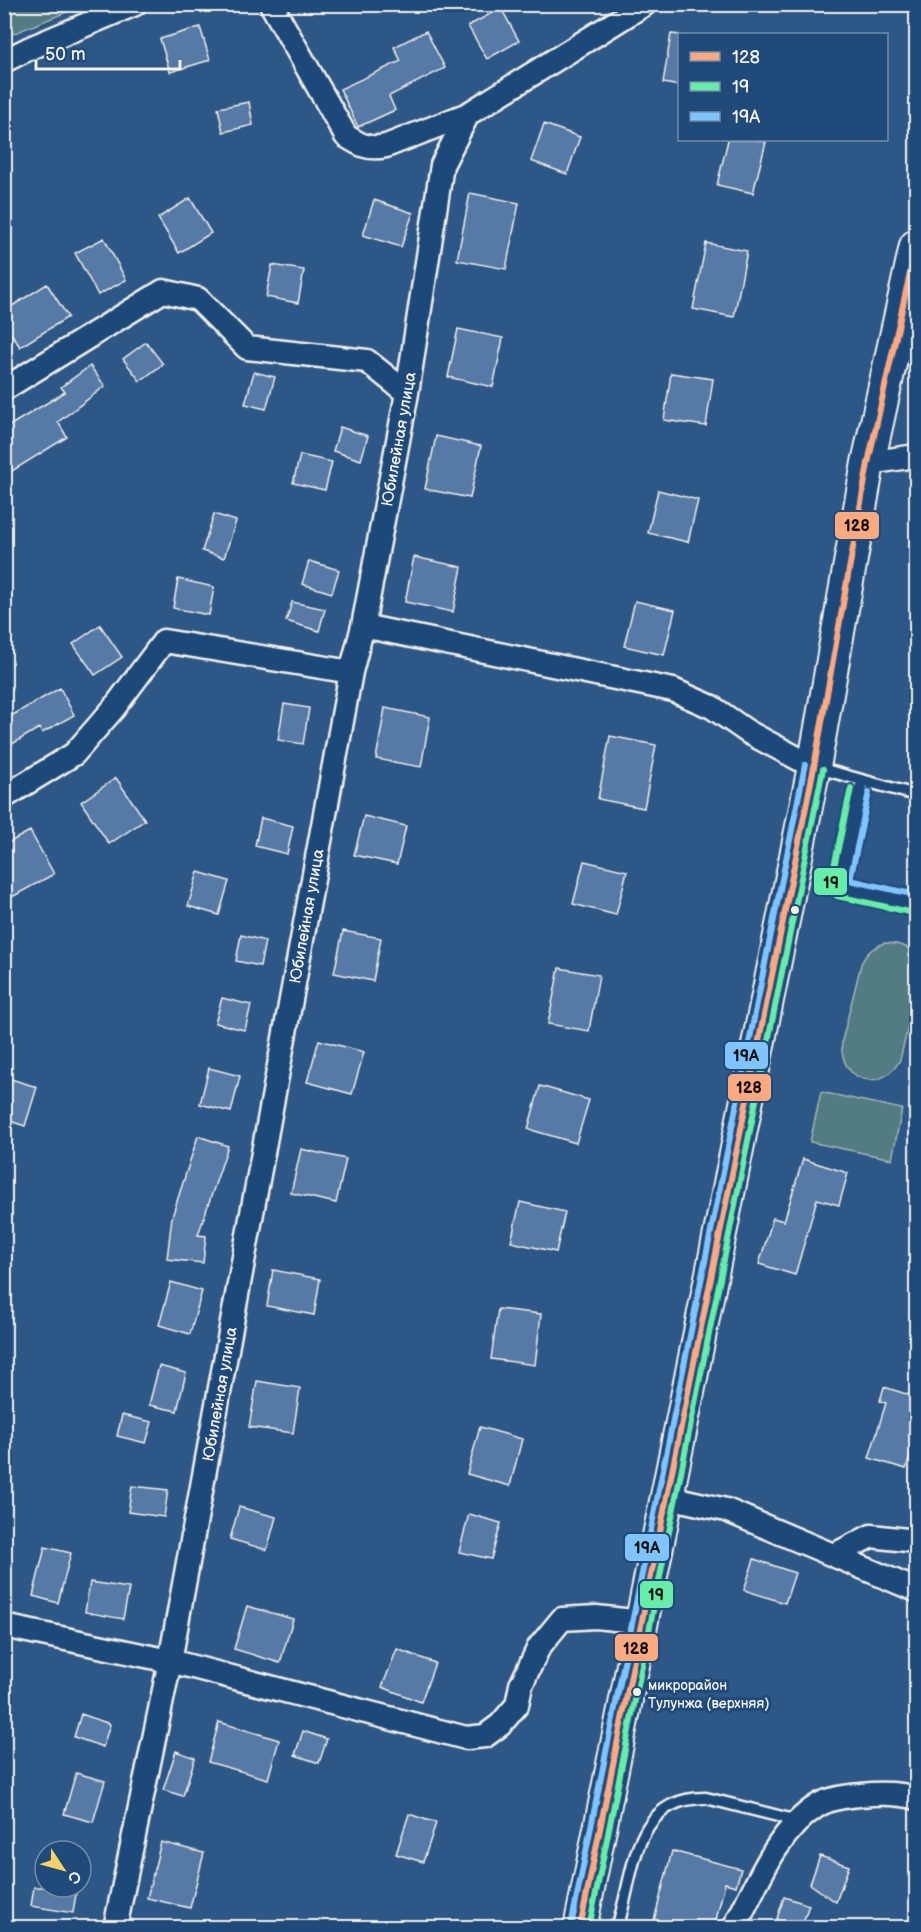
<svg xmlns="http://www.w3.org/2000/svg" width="921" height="1932" font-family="'Balsamiq Sans',sans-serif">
	<rect width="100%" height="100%" fill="#2d5786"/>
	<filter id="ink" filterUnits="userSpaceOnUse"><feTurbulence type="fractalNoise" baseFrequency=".0167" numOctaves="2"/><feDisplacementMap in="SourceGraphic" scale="12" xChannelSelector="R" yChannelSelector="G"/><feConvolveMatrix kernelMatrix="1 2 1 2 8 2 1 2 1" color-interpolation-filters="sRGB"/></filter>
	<g filter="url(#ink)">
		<path fill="#527b82" stroke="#a3b6b5" stroke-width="1.5" d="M 5,4 L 84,4 L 84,5 L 5,37 Z
			M 884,943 C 895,943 911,945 916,958 C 917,962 916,967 916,972 C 916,1002 907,1030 900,1060 C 881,1095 838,1081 842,1041 L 861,964 C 866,953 872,948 884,943 Z
			M 821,1092 L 902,1109 L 892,1159 L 810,1142 Z"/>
		<path fill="#5679a6" stroke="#f4f1e8" stroke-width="1.5" d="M 501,8 L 519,41 L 487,59 L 468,26 Z
			M 200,27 L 210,60 L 170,72 L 160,39 Z
			M 426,31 L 445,68 L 389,96 L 395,110 L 358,127 L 340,89 L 401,61 L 394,47 Z
			M 671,34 L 680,35 L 680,86 L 663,83 Z
			M 249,102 L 253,125 L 223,132 L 218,108 Z
			M 544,124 L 580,137 L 567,174 L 531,161 Z
			M 728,140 L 755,140 L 766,142 L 753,193 L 717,185 Z
			M 470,193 L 519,203 L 506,269 L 457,260 Z
			M 190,198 L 211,233 L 179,253 L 158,218 Z
			M 374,200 L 413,213 L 401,247 L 363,235 Z
			M 104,238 L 126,280 L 98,295 L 75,253 Z
			M 706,243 L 747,251 L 734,317 L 693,309 Z
			M 272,265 L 304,270 L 298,303 L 266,297 Z
			M 47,284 L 68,317 L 20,347 L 4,322 L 4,311 Z
			M 458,329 L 503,338 L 493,387 L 448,377 Z
			M 146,342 L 163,364 L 140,381 L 123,359 Z
			M 90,366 L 105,386 L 58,422 L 67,437 L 4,476 L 4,429 L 65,392 L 61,387 Z
			M 254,372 L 275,377 L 266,409 L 245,404 Z
			M 671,373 L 713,379 L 706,426 L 664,420 Z
			M 340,427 L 368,436 L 361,460 L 333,451 Z
			M 436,436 L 481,446 L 470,498 L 425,489 Z
			M 300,455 L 332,462 L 325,490 L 293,483 Z
			M 658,490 L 698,500 L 688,542 L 648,533 Z
			M 214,514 L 236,521 L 224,558 L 202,551 Z
			M 414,557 L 462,567 L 453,612 L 405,602 Z
			M 309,561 L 339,570 L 332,593 L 302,584 Z
			M 178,579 L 214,587 L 209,615 L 173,608 Z
			M 635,601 L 675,610 L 664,655 L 624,646 Z
			M 292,602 L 325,609 L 319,631 L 286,621 Z
			M 100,625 L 122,657 L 95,675 L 73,644 Z
			M 60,688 L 74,715 L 42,733 L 39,728 L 4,749 L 4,720 Z
			M 284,704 L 309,708 L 303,744 L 278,740 Z
			M 385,708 L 430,717 L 421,767 L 376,759 Z
			M 610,736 L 656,745 L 644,808 L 598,799 Z
			M 116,778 L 145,820 L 109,844 L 81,802 Z
			M 364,816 L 406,826 L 397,864 L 354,855 Z
			M 261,818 L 293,826 L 287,854 L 255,846 Z
			M 30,831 L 54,874 L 12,897 L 4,883 L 4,845 Z
			M 584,861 L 627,871 L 616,915 L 573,904 Z
			M 198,872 L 229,881 L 219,915 L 188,906 Z
			M 343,931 L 381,938 L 373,981 L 334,973 Z
			M 241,935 L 265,941 L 260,966 L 236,961 Z
			M 559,968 L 599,975 L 589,1031 L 548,1024 Z
			M 222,998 L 251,1005 L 245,1030 L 215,1023 Z
			M 319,1040 L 364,1052 L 352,1094 L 307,1082 Z
			M 209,1068 L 240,1076 L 231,1112 L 200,1104 Z
			M 4,1077 L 37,1087 L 25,1126 L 4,1119 Z
			M 540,1086 L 589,1100 L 576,1143 L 528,1129 Z
			M 198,1136 L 228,1146 L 198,1235 L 206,1236 L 203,1263 L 167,1259 L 172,1217 Z
			M 301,1149 L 346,1159 L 336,1203 L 291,1193 Z
			M 803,1159 L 848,1173 L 839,1205 L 817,1199 L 795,1275 L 759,1264 L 773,1218 L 784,1221 Z
			M 520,1202 L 565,1212 L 556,1252 L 511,1242 Z
			M 273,1270 L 320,1279 L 314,1315 L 267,1306 Z
			M 171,1282 L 202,1291 L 190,1334 L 159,1325 Z
			M 498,1309 L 541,1314 L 535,1365 L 491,1359 Z
			M 159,1366 L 186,1373 L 177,1411 L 149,1405 Z
			M 257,1381 L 300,1388 L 293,1433 L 249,1427 Z
			M 884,1387 L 916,1397 L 916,1438 L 906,1469 L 869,1458 L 886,1403 L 880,1401 Z
			M 122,1415 L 152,1422 L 146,1443 L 117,1436 Z
			M 480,1427 L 522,1439 L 510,1486 L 467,1474 Z
			M 132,1486 L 168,1490 L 164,1517 L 128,1512 Z
			M 239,1507 L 276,1517 L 267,1550 L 230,1539 Z
			M 469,1514 L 501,1523 L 491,1559 L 459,1552 Z
			M 45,1547 L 71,1553 L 58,1603 L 33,1596 Z
			M 754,1559 L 795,1573 L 785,1603 L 744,1590 Z
			M 90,1582 L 129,1588 L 123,1619 L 85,1612 Z
			M 247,1606 L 293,1619 L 280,1663 L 234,1649 Z
			M 397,1649 L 435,1663 L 421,1702 L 382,1687 Z
			M 81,1714 L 110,1724 L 103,1747 L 74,1737 Z
			M 219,1722 L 279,1740 L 268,1779 L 208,1762 Z
			M 303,1731 L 327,1739 L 319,1763 L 295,1755 Z
			M 176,1751 L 195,1758 L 183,1796 L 163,1790 Z
			M 76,1773 L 105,1781 L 93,1822 L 64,1814 Z
			M 409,1814 L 436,1823 L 423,1862 L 396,1854 Z
			M 161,1842 L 204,1853 L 190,1908 L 147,1898 Z
			M 672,1851 L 741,1869 L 736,1886 L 725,1883 L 714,1928 L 652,1928 Z
			M 820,1856 L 849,1866 L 836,1902 L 810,1884 Z
			M 34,1887 L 77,1887 L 73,1913 L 31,1906 Z
			M 784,1897 L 809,1905 L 801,1928 L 774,1928 Z"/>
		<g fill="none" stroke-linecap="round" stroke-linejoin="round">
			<defs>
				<path id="lane" d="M 818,768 L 916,795
					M 862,781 L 839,887 L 916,904
					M 617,1928 C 635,1874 631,1797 706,1798 L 798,1821"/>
				<path id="street" d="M 271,4 L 346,136 C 360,145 369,150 386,146 L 468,114
					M 4,61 L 28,49 L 135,4
					M 4,389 L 163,291 L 198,299 L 247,348 L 367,361 L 407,393
					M 868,463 L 916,456
					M 363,626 L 673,690 L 712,707 L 748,732 L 814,767
					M 4,797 L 74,754 L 114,708 L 164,641 L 351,672
					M 668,1497 L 726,1510 L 916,1590
					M 834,1555 L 871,1536 L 916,1541
					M 4,1626 L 170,1661 L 466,1738 L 485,1736 L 500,1725 L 517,1705 L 521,1685 L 539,1647 L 562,1619 L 596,1617 L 643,1622
					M 115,1928 L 170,1661 L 351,672 L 363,626 L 407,393 L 442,165 L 468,114 L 645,4
					M 734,1928 C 756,1886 776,1832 817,1806 C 829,1798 847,1796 861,1795 C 880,1793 899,1793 916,1798"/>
				<path id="secondary" d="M 580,1928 L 814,767 L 868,463 L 916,246"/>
			</defs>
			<use href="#lane" stroke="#f4f1e8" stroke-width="15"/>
			<use href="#street" stroke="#f4f1e8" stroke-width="27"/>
			<use href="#secondary" stroke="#f4f1e8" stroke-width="36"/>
			<use href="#lane" stroke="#1f4a7a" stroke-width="10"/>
			<use href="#street" stroke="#1f4a7a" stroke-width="22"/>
			<use href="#secondary" stroke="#1f4a7a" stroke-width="32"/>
			<defs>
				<path id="bus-1" d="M 580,1928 L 814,767 L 868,463 L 916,246"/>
				<path id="bus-2" d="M 851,788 L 830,885 L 831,891 L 837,896 L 914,913
					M 589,1928 L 823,769"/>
				<path id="bus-3" d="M 869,792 L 850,880 L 916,895
					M 571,1926 L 805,765"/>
			</defs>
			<use href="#bus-1" stroke="#1f4a7a" stroke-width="10"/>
			<use href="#bus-2" stroke="#1f4a7a" stroke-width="10"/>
			<use href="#bus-3" stroke="#1f4a7a" stroke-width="10"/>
			<use href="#bus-1" stroke="#ffa980" stroke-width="6"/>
			<use href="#bus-2" stroke="#66eda8" stroke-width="6"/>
			<use href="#bus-3" stroke="#80c4ff" stroke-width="6"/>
		</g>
	</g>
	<g fill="#f4f1e8" stroke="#1f4a7a" stroke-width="2">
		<circle cx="795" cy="910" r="5"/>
		<circle cx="637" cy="1692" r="5"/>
	</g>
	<g text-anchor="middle" stroke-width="6" stroke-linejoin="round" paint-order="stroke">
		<g font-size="14" fill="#f4f1e8" stroke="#1f4a7a" text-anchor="start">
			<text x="648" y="1690">микрорайон<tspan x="648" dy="18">Тулунжа (верхняя)</tspan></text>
		</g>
		<g font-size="16" fill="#f4f1e8" stroke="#1f4a7a">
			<text transform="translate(398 439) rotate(-80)" y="6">Юбилейная улица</text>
			<text transform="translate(306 916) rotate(-80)" y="6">Юбилейная улица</text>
			<text transform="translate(219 1394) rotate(-80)" y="6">Юбилейная улица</text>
		</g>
	</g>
	<g stroke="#1f4a7a" stroke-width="2">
		<rect x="834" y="511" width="46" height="29" rx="6" fill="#ffa980"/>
		<rect x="813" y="867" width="35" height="29" rx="6" fill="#66eda8"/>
		<rect x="724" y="1041" width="45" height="29" rx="6" fill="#80c4ff"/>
		<rect x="727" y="1073" width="45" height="29" rx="6" fill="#ffa980"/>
		<rect x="624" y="1533" width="46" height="29" rx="6" fill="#80c4ff"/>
		<rect x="639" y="1580" width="35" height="29" rx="6" fill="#66eda8"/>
		<rect x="614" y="1633" width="45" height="29" rx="6" fill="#ffa980"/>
	</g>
	<g font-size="16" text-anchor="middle" font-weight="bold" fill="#111">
		<text x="857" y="531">128</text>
		<text x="831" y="888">19</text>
		<text x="746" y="1061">19А</text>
		<text x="749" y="1093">128</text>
		<text x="647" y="1553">19А</text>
		<text x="656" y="1600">19</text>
		<text x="636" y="1654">128</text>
	</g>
	<rect width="921" height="1932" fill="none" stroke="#1f4a7a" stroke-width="24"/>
	<rect x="12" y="12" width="897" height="1908" fill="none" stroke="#f4f1e8" stroke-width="2" filter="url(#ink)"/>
	<rect x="678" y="33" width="210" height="108" fill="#1f4a7a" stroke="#748da6" stroke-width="1.5"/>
	<rect x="690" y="52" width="30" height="9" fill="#ffa980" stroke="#748da6" stroke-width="1.5"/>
	<text x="732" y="63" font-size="18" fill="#f4f1e8">128</text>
	<rect x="690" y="82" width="30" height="9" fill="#66eda8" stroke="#748da6" stroke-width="1.5"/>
	<text x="732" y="93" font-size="18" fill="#f4f1e8">19</text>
	<rect x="690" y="112" width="30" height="9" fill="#80c4ff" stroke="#748da6" stroke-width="1.5"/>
	<text x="732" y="123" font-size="18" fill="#f4f1e8">19А</text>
	<g transform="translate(63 1869) rotate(126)"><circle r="28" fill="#1f4a7a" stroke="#748da6" stroke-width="1.5"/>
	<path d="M0-4.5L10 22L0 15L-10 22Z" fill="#ffd166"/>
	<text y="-9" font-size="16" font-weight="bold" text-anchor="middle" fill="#f4f1e8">С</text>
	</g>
	<path d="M36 60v9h144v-9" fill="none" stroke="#f4f1e8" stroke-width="3"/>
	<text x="45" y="60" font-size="18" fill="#f4f1e8" stroke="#1f4a7a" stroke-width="4.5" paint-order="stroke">50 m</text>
</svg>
